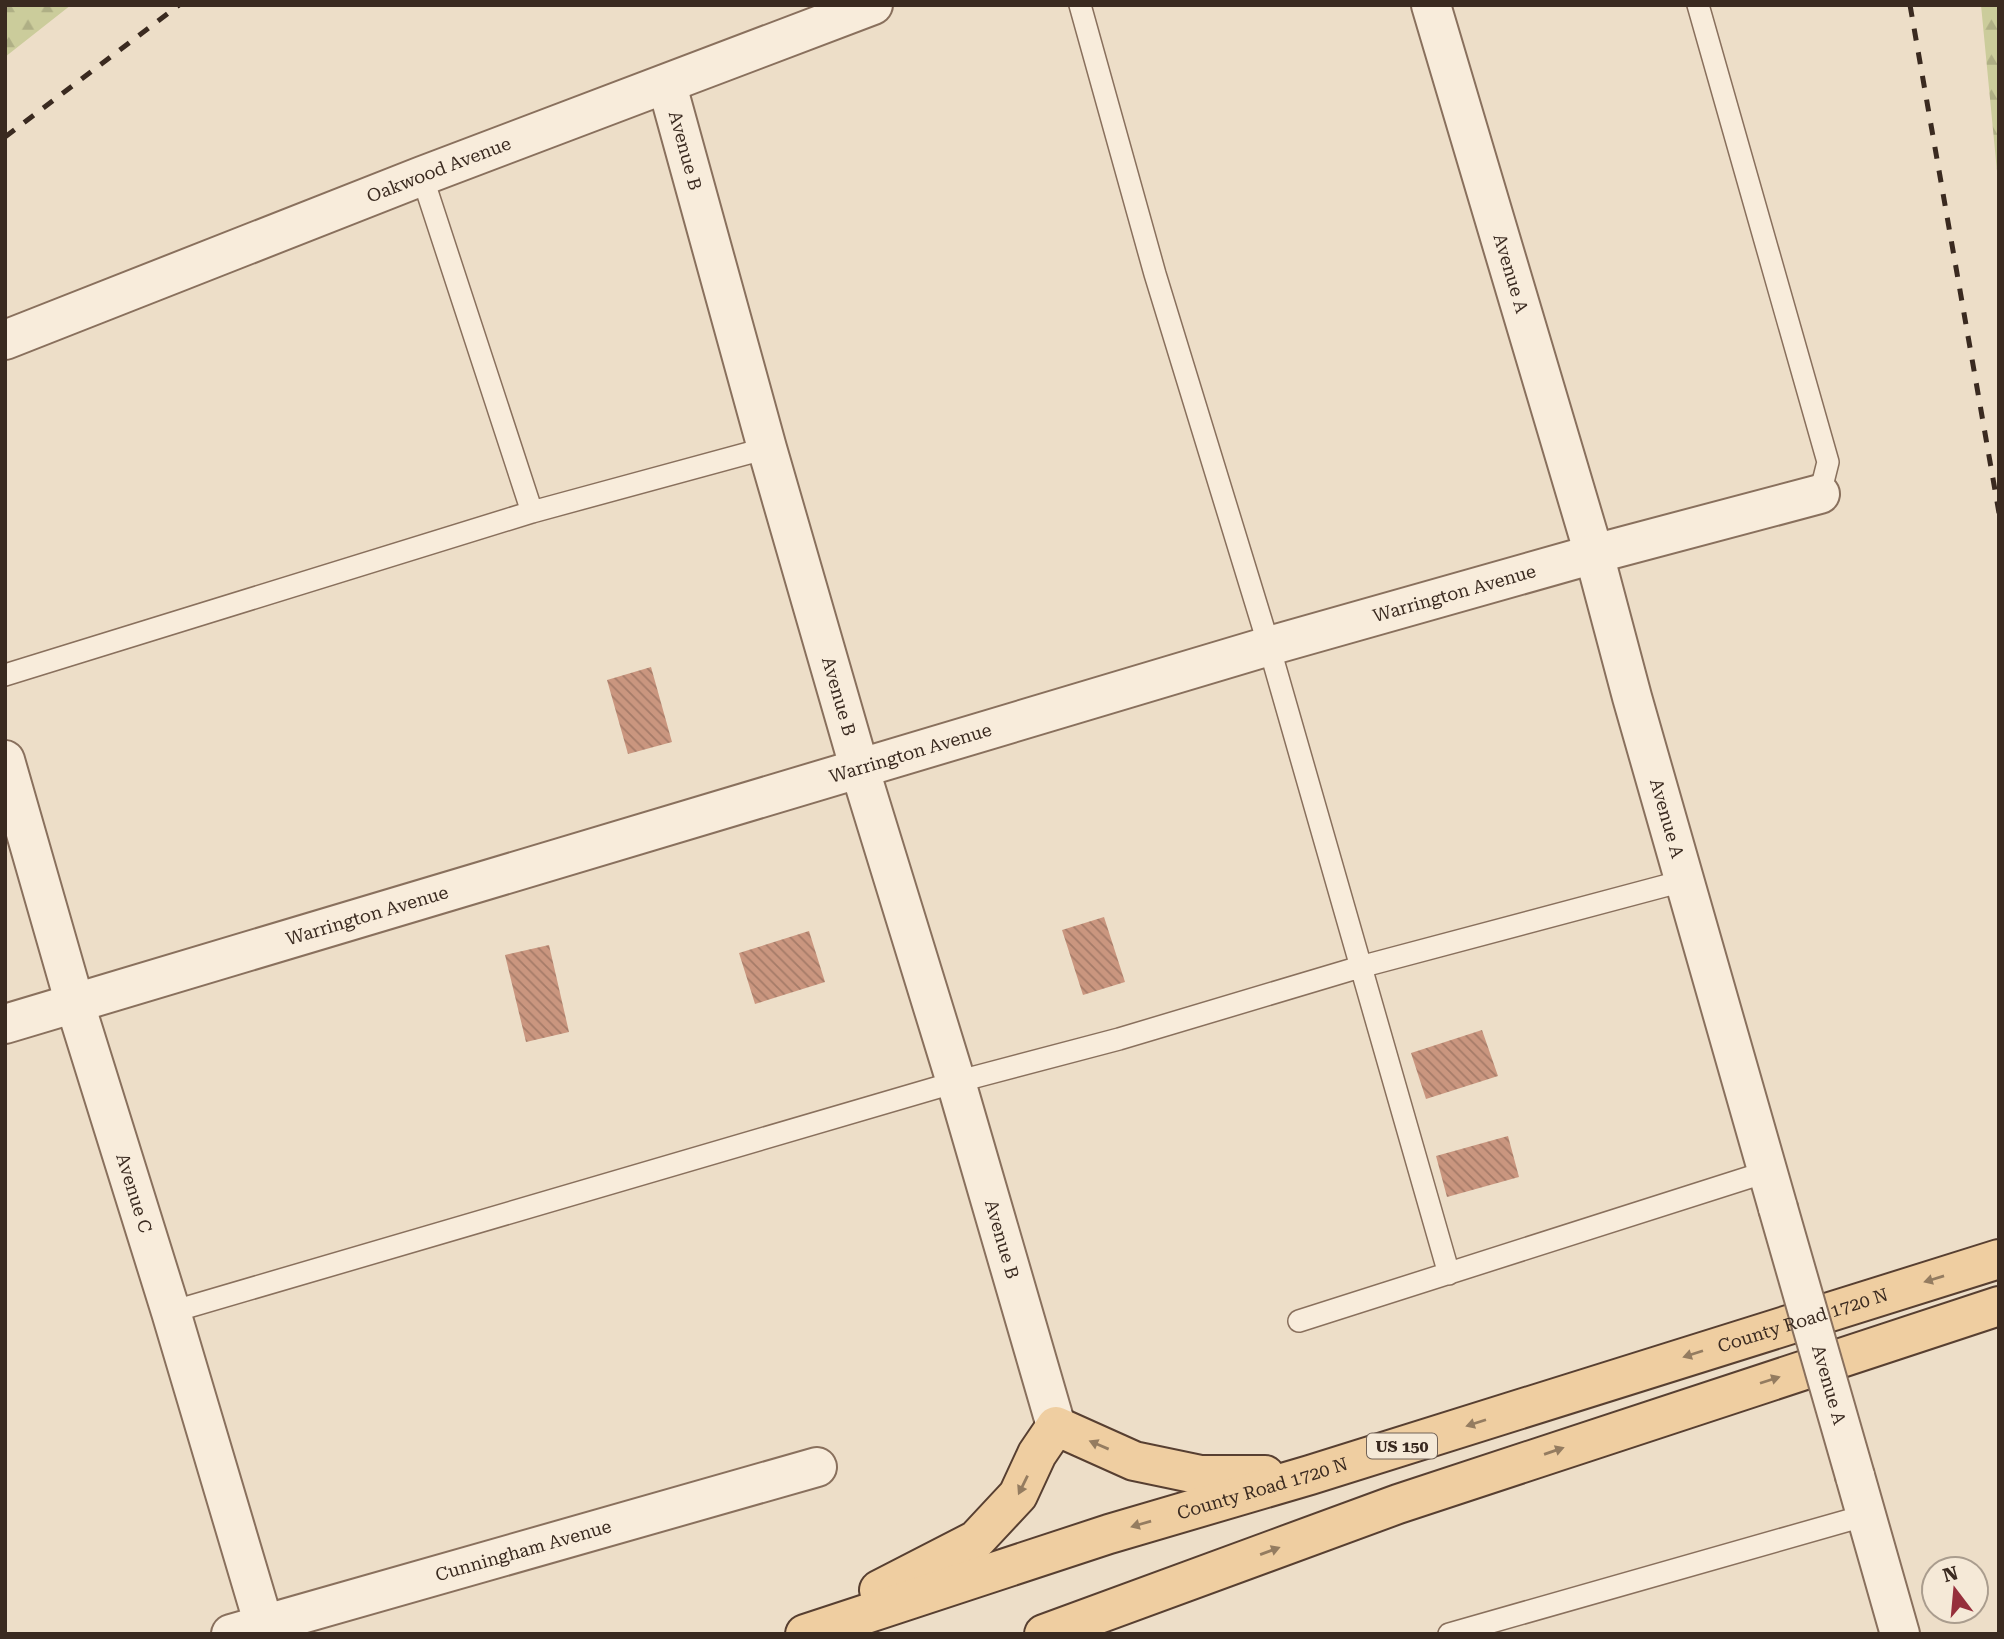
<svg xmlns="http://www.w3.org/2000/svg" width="2004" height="1639" font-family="'Roboto Serif',serif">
	<defs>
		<pattern id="forest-firs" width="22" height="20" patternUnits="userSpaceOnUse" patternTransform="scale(1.75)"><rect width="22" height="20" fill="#cbcc9b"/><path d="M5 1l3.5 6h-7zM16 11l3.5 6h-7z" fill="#afaf85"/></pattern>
		<pattern id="building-back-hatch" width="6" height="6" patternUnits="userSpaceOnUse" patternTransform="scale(1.75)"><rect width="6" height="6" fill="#ca967f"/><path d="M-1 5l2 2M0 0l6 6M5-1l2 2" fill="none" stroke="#a57b68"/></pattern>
	</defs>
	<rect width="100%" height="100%" fill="#eddec8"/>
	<path fill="url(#forest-firs)" d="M 5,5 L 71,5 L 5,57 Z
		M 1981,5 L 1999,5 L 1999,192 Z"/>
	<path fill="url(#building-back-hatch)" d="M 651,667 L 672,742 L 628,754 L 607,680 Z
		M 1104,917 L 1125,982 L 1083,995 L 1062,930 Z
		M 809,931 L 825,982 L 755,1004 L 739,953 Z
		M 549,945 L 569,1032 L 526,1042 L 505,955 Z
		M 1482,1030 L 1498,1076 L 1426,1099 L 1411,1053 Z
		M 1508,1136 L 1519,1177 L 1447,1197 L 1436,1156 Z"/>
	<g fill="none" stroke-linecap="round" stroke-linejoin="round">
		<defs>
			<path id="service" d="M 1080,5 L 1155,274 L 1269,646 L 1449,1274
				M 1698,5 L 1828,462 L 1820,494
				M 422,176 L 532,512
				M 5,675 L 532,512 L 767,448
				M 171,1312 L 956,1082 L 1119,1039 L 1360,967 L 1683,881
				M 1299,1321 L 1766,1172
				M 1449,1634 L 1867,1515"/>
			<g id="minor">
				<path id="s1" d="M 1431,5 L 1594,554 L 1632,697 L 1778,1208"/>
				<path id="s2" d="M 667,85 L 767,448 L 860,770 L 956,1082 L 1056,1426"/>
				<path id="s3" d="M 5,340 L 422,176 L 873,5"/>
				<path id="s4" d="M 5,760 L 75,1004 L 171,1312 L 264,1625"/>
				<path id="s5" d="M 5,1024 L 1269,646 L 1594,554 L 1820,494"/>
				<path d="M 1855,1476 L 1900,1634"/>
				<path id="s6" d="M 231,1634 L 817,1467"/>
			</g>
			<g id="primary">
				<path d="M 879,1590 L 976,1540 L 1018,1495 L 1037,1454 L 1056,1426 L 1134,1461 L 1201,1475 L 1265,1475"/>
				<path id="s7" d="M 805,1634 L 1109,1534 L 1310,1475 L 1999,1259"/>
				<path d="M 1044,1634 L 1398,1504 L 1999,1306"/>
			</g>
		</defs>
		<use href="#service" stroke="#89705d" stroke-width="24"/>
		<use href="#minor" stroke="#89705d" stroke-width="42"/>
		<use href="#primary" stroke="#573f31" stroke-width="42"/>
		<use href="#service" stroke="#f8ecdb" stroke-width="21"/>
		<use href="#minor" stroke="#f8ecdb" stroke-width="38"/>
		<use href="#primary" stroke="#efcea1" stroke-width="38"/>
		<path stroke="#3a2a20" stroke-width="5" stroke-dasharray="12 12" stroke-linecap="butt" d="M 1910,5 L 1999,513
			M 5,137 L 179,5"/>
		<defs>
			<g id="minor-bridge">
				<path id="s8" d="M 1778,1208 L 1855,1476"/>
			</g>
		</defs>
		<use href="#minor-bridge" stroke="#89705d" stroke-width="42" stroke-linecap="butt"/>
		<use href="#minor-bridge" stroke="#f8ecdb" stroke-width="38"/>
	</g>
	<defs><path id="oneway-solid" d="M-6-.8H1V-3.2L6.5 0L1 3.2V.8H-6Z" transform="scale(1.75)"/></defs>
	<g fill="#947c60">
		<use href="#oneway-solid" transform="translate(1934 1279) rotate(163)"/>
		<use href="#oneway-solid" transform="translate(1693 1354) rotate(162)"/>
		<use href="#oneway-solid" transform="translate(1770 1380) rotate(-18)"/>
		<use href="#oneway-solid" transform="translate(1476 1423) rotate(162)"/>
		<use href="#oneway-solid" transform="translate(1099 1445) rotate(-157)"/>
		<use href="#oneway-solid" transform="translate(1554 1451) rotate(-19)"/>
		<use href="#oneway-solid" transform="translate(1023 1485) rotate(116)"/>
		<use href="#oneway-solid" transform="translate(1141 1524) rotate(164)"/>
		<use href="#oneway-solid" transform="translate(1270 1551) rotate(-20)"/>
	</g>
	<g text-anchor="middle" stroke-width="7" stroke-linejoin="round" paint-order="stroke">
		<rect fill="#f5e9d7" stroke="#726357" stroke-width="2" x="1367" y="1433.5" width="70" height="25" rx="5"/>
		<g font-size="16" font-weight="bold" fill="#3a2a20">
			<text x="1402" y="1452">US 150</text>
		</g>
		<g font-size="18" fill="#3a2a20" stroke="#f5e9d7">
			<text dy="6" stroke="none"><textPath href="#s2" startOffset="68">Avenue B</textPath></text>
			<text dy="6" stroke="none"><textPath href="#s3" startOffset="466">Oakwood Avenue</textPath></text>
			<text dy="6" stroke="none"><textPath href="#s1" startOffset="280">Avenue A</textPath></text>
			<text dy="6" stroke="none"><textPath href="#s5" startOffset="1512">Warrington Avenue</textPath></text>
			<text dy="6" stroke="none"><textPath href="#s2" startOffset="635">Avenue B</textPath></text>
			<text dy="6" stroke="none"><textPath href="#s5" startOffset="945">Warrington Avenue</textPath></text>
			<text dy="6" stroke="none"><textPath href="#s1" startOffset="847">Avenue A</textPath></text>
			<text dy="6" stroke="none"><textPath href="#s5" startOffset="378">Warrington Avenue</textPath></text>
			<text dy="6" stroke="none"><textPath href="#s4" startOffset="452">Avenue C</textPath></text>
			<text dy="6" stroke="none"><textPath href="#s2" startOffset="1202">Avenue B</textPath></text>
			<text dy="6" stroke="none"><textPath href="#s7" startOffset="1046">County Road 1720 N</textPath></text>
			<text dy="6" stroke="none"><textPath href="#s8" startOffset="184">Avenue A</textPath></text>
			<text dy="6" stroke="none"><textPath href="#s7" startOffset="480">County Road 1720 N</textPath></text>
			<text dy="6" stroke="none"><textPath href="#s6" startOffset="304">Cunningham Avenue</textPath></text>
		</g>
	</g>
	<rect width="2004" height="1639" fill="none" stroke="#3a2a20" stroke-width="14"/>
	<g transform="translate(1955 1590) rotate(344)"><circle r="33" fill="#f5e9d7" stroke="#aa9d8e" stroke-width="2"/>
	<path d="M0-5L12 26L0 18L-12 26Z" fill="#962f3b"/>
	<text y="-10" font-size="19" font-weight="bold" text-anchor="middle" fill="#3a2a20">N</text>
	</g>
</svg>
